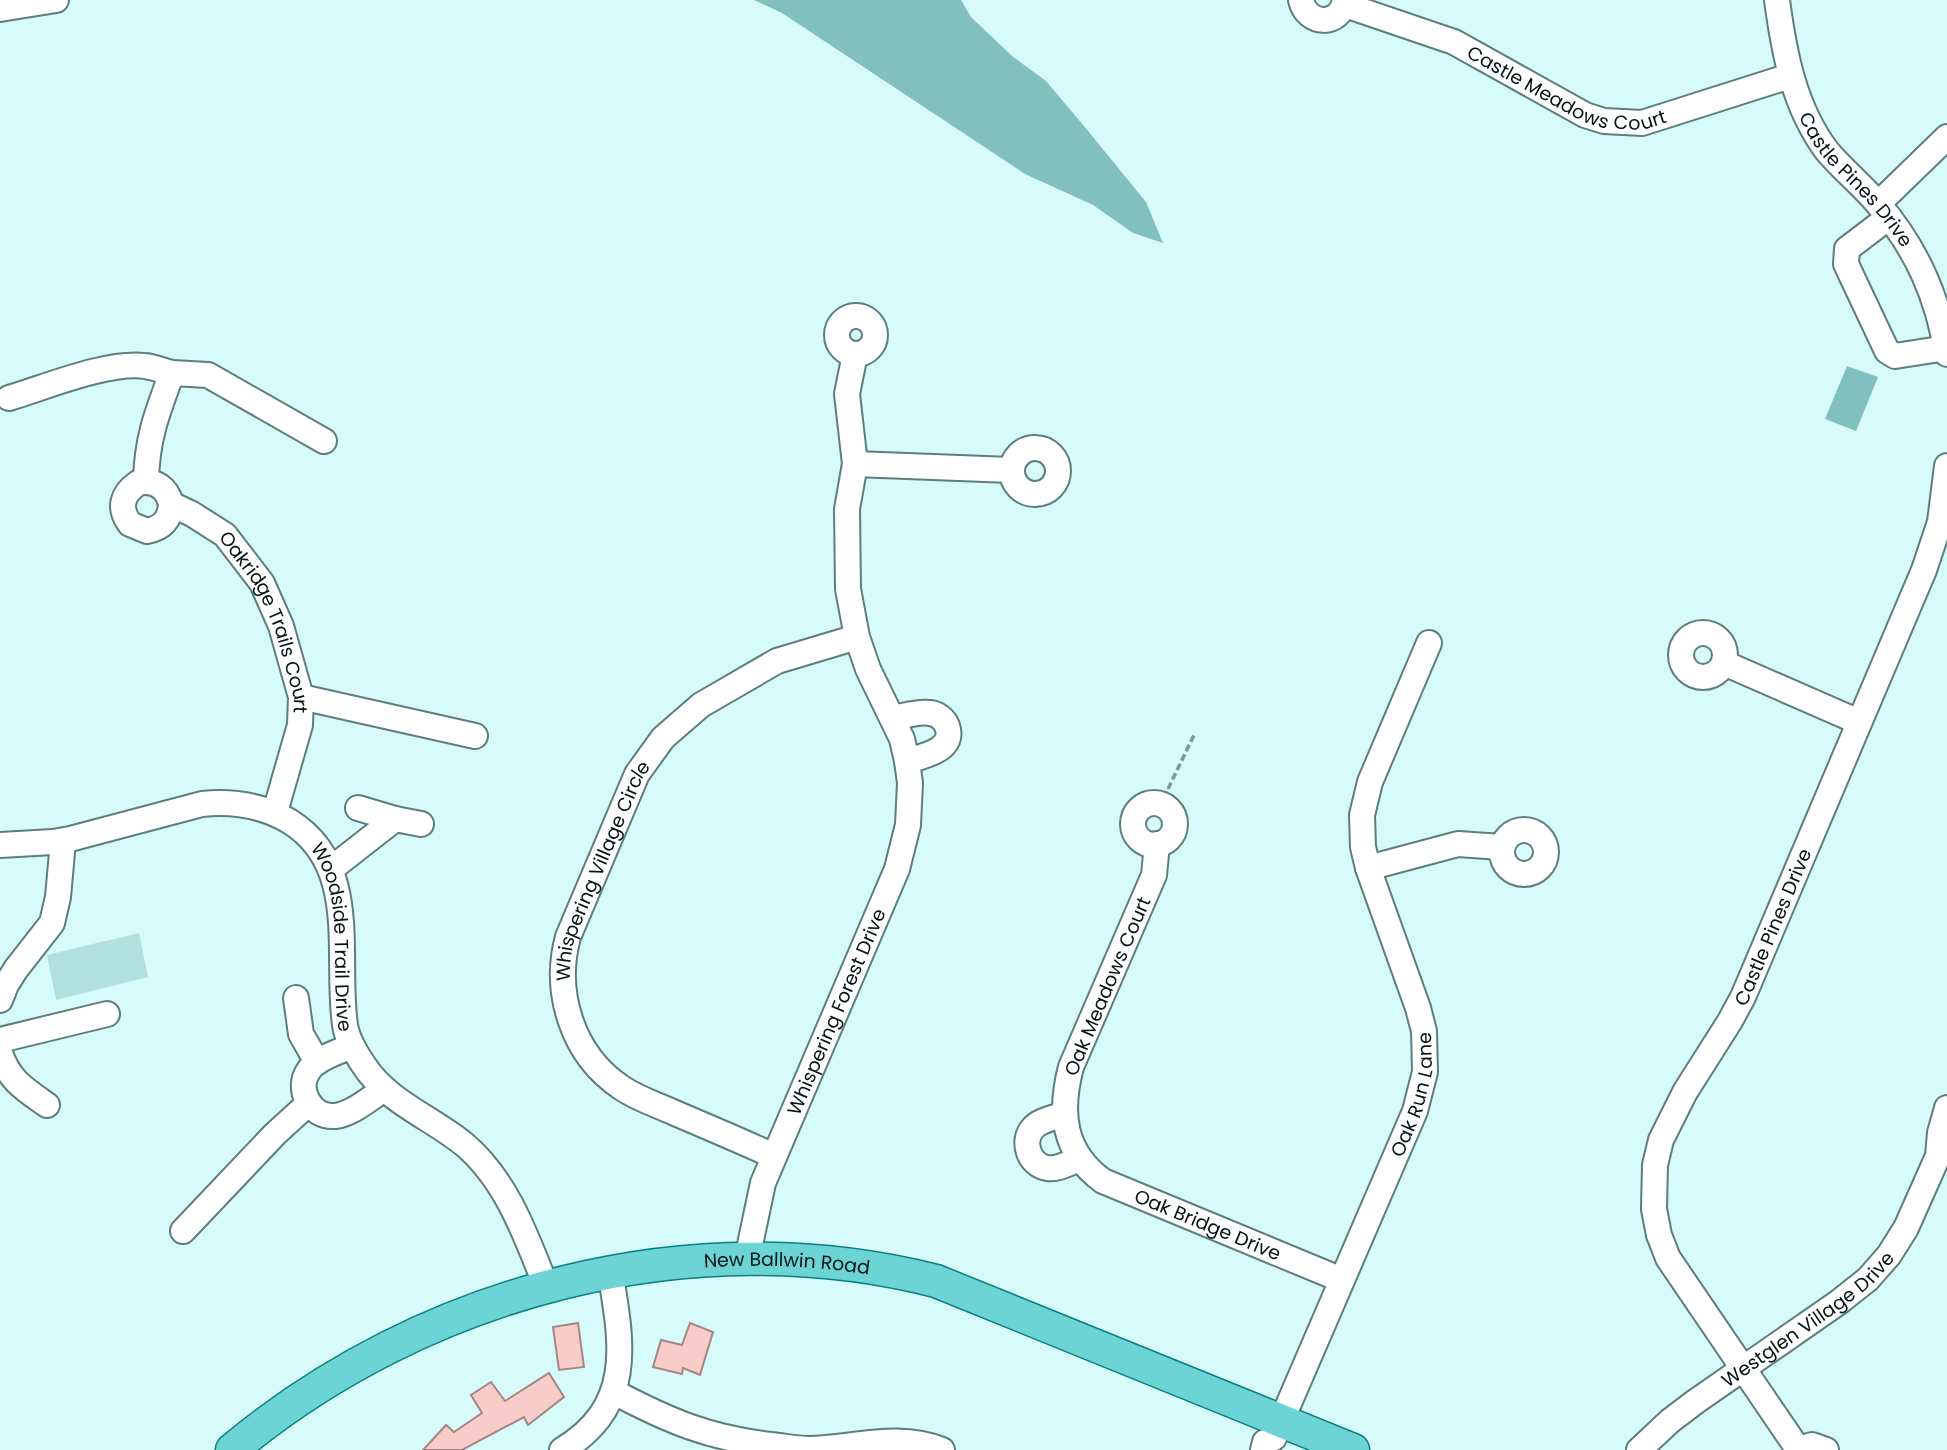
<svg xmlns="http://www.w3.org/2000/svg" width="1947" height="1450" font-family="Poppins,sans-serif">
	<rect width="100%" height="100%" fill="#d7fafa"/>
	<path fill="#b2dfdf" d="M 139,933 L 148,977 L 56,1000 L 47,955 Z"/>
	<path fill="#82c0c0" d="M 754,0 L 961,0 L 971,17 L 1012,56 L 1046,81 L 1084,126 L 1146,202 L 1163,243 L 1133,233 L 1093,205 L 1025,174 L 782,13 Z
		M 1847,366 L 1878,377 L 1856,431 L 1825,419 Z"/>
	<path fill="#f8ccc9" stroke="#a48685" stroke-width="2" d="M 578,1323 L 584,1367 L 559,1370 L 553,1327 Z
		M 690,1323 L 713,1332 L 700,1375 L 683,1368 L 682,1374 L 653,1367 L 661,1340 L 682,1345 Z
		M 549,1373 L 564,1397 L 528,1425 L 524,1417 L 462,1450 L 423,1450 L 446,1425 L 454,1432 L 482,1413 L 471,1395 L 491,1382 L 505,1401 Z"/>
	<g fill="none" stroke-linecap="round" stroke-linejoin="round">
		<defs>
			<g id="minor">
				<path d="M 1301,0 C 1307,26 1340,27 1345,0"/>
				<path id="s1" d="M 1777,0 C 1784,53 1794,107 1827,151 C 1843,170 1863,186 1879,205 C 1917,249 1938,297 1947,354"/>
				<path id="s2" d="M 1345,5 L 1454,42 L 1585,115 L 1604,121 L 1642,123 L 1790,76"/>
				<path d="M 0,9 L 56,0"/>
				<path d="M 1878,204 L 1947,137"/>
				<path d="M 1889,217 L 1847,249 L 1846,264 L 1887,351 L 1895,356 L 1946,348"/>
				<circle cx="856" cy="335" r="19"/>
				<path d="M 172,373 L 208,375 L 324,441"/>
				<path d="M 9,398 C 46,387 108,361 145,366 C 154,367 163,371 172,373 C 157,413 147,438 146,481"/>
				<circle cx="1035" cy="471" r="23"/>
				<path d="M 855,464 L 1011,470"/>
				<path id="s3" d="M 171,504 C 170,520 162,528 147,531 L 130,524 C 118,508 122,494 138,483 C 155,479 167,488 171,504 L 192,514 L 225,535 L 262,583 L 281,626 L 301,697 L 300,725 L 275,812"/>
				<circle cx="1703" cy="655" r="22"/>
				<path d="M 1724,663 L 1859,722"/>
				<path d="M 301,697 L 475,736"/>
				<path d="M 893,718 C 904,716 919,711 930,713 C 938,714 944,719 947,726 C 956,750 923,756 907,761"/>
				<circle cx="1154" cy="824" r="21"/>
				<path d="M 358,808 L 395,819"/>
				<circle cx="1524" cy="852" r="22"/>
				<path id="s4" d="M 1157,844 L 1154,875 L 1071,1067 C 1059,1113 1063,1152 1103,1181 L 1342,1280"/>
				<path id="s5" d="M 0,845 L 53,842 L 70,839 L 202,804 C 233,801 262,805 289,821 C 361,865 335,956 345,1025 C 347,1039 355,1052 363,1064 C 387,1102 431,1117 465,1145 C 507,1181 526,1236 546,1286"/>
				<path d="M 1368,868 L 1458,844 L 1502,847"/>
				<path d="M 331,869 L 395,819 L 421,824"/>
				<path d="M 296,998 L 301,1034 L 317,1062"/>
				<path d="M 0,1000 L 6,985 L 16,969 L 52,923 L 58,897 L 63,841"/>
				<path d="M 0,1040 L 107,1014"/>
				<path d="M 352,1046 C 338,1052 317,1058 309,1070 C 295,1089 311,1118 335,1116 C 352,1114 369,1099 383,1090"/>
				<path d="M 0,1053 C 9,1080 24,1089 47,1105"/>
				<path d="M 1064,1114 C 1054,1118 1040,1120 1033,1128 C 1021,1141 1029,1165 1047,1168 C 1057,1170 1069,1163 1079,1159"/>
				<path id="s6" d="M 774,1156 C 741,1141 708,1127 675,1113 C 658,1105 638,1099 622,1088 C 572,1055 553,992 568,937 L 637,774 L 663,738 L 701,705 L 777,661 L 857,637"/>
				<path d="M 183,1231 L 275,1134 L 309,1103"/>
				<path id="s7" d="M 747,1259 L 763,1183 L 897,869 L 908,825 L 910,783 L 907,761 L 902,739 L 868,669 L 857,637 L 848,589 L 847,509 L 855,464 L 847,394 L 855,354"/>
				<path d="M 614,1392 C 669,1421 709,1438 771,1445 C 783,1446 796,1449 809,1449 C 853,1448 899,1432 942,1450"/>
				<path id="s8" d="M 1798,1449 L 1668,1258 L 1659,1235 L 1654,1209 L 1655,1165 L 1661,1140 L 1685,1092 L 1730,1021 L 1743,997 L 1924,570 L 1940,522 L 1947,466"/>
				<path d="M 562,1450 C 635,1406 622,1343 610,1271"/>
				<path id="s9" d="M 1263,1450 L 1265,1442 L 1274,1438 L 1415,1111 L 1425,1072 L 1424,1031 L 1418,1008 L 1368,868 L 1363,847 L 1362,815 L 1370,782 L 1429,643"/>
				<path id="s10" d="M 1639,1450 L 1670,1421 L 1695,1402 L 1839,1302 L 1868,1279 L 1889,1255 L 1906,1228 L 1938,1156 L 1940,1133 L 1947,1108"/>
				<path d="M 1797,1450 L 1812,1445 L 1826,1450"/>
			</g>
			<g id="major">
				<path id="s11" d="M 232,1450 C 423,1290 693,1219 936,1281 L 1353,1450"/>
			</g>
		</defs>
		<use href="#minor" stroke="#5d7e7d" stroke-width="28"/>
		<use href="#major" stroke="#0a7f80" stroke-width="35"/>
		<path stroke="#7e9898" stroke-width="3.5" stroke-dasharray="7 3.5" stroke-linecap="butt" d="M 1168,789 L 1194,735"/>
		<use href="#minor" stroke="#fff" stroke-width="24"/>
		<use href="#major" stroke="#6dd4d6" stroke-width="32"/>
	</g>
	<g text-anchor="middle" stroke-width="5" stroke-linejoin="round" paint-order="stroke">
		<g font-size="19" fill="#071414" stroke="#fff">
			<text dy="7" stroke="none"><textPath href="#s2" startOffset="240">Castle Meadows Court</textPath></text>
			<text dy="7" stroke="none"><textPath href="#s1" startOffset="201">Castle Pines Drive</textPath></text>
			<text dy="7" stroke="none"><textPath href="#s3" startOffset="310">Oakridge Trails Court</textPath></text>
			<text dy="7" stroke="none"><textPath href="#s6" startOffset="411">Whispering Village Circle</textPath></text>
			<text dy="7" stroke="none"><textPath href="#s8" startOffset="593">Castle Pines Drive</textPath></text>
			<text dy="7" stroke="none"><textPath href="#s5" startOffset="429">Woodside Trail Drive</textPath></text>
			<text transform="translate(1107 986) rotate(-67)" y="7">Oak Meadows Court</text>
			<text dy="7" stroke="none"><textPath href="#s7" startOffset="264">Whispering Forest Drive</textPath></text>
			<text dy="7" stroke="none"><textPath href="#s9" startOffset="390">Oak Run Lane</textPath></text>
			<text dy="7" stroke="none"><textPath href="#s4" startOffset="481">Oak Bridge Drive</textPath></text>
			<text dy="7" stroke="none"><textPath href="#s11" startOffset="600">New Ballwin Road</textPath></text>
			<text dy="7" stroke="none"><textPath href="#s10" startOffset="214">Westglen Village Drive</textPath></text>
		</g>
	</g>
</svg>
